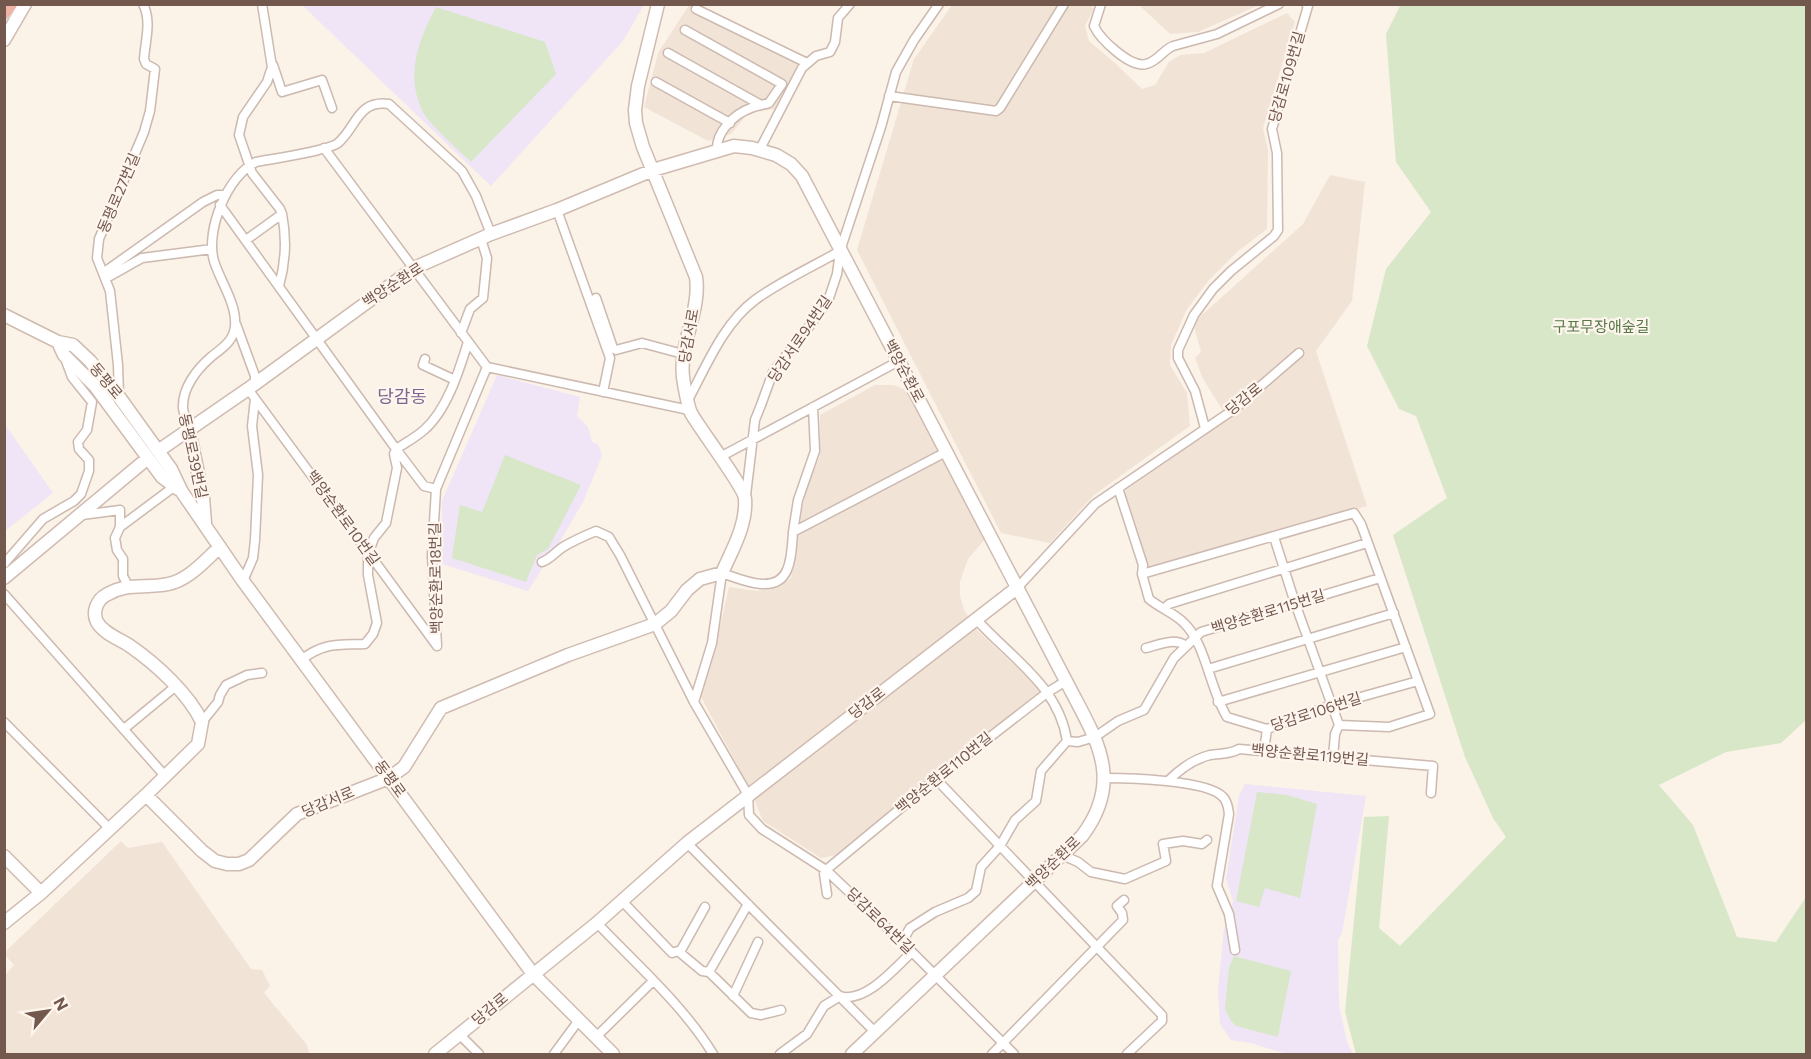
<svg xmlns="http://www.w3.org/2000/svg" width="1811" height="1059" font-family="Commissioner,'Noto Sans KR',sans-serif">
	<rect width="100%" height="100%" fill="#fbf2e8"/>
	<path fill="#f2e3d7" d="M 689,5 L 696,5 L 801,57 L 776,109 L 748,113 L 731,134 L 708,141 L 644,107 L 658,53 Z
		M 952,5 L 1092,5 L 1093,10 L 1085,26 L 1089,41 L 1115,63 L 1142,89 L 1155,85 L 1169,62 L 1180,55 L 1204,53 L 1287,13 L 1295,22 L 1263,128 L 1268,150 L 1267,229 L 1237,252 L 1209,280 L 1187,309 L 1171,345 L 1170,365 L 1187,393 L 1190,426 L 1094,495 L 1050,543 L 1001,533 L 857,250 L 914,59 Z
		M 1139,5 L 1259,5 L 1198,32 L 1170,34 Z
		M 1330,175 L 1365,182 L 1352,301 L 1316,351 L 1367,506 L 1155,572 L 1149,569 L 1124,495 L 1126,490 L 1228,419 L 1202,377 L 1195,358 L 1201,352 L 1193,323 L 1303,224 Z
		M 875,385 L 893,385 L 907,390 L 986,538 L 968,559 L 960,582 L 960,596 L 964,610 L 977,630 L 1045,693 L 837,855 L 821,858 L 763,821 L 749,788 L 699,693 L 715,649 L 729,587 L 757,591 L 779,587 L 791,578 L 806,487 L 820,456 L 820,415 Z
		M 121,841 L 128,848 L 162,842 L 251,969 L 262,970 L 270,986 L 264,993 L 307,1045 L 309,1054 L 5,1054 L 5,975 L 14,965 L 5,955 L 5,952 Z"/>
	<path fill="#efe5f7" d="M 302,5 L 644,5 L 623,41 L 491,186 Z
		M 497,375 L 580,397 L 577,416 L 588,427 L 592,442 L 598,444 L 602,456 L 583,502 L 562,538 L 528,591 L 442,564 L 442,501 Z
		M 4,423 L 53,493 L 5,531 L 4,531 Z
		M 1245,784 L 1366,796 L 1342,933 L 1338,940 L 1339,1005 L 1347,1042 L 1353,1054 L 1287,1054 L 1251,1043 L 1231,1040 L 1220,1024 L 1218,990 L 1224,929 L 1233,901 L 1226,879 L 1239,796 Z"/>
	<path fill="#d7e7c7" d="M 1401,4 L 1806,5 L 1806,720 L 1781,743 L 1726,752 L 1659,785 L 1693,825 L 1737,937 L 1776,942 L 1806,897 L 1806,1054 L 1356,1054 L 1345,1012 L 1364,817 L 1389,816 L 1379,928 L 1400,946 L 1506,837 L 1493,818 L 1465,757 L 1393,535 L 1447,498 L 1416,416 L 1399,409 L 1367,346 L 1386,269 L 1431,212 L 1396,162 L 1386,34 Z
		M 436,7 L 545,42 L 556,74 L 471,162 C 460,151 429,124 423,112 C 405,77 418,40 436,7 Z
		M 505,455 L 581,485 L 548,549 L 537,555 L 526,582 L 452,558 L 460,505 L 482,512 Z
		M 1257,792 L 1287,795 L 1317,804 L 1300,898 L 1265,888 L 1259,907 L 1236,901 Z
		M 1234,956 L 1291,971 L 1278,1037 L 1236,1026 L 1231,1021 L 1225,1009 L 1229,967 Z"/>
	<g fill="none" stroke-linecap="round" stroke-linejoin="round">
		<defs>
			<path id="street" d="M 262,4 L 272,67 L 267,82 L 243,117 L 239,135 L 252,173 L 280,209 L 282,214 C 287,239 286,261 279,286
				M 1101,4 L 1094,26 C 1100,39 1130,68 1146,64 C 1157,62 1163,50 1173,46 L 1217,34 L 1279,4
				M 696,9 L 807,63
				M 685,30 L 782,84 L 769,103 C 763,105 757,105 751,108 C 734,114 716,132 717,150
				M 668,53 L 761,105
				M 273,65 L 282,92 L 322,80 L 332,108
				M 656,82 L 730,123
				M 889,96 L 996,111 L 1000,108 L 1064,4
				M 324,148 L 487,367 L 689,410
				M 760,149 L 802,68 L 816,56 L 830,52 L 835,42 L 838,18 L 850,4
				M 220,205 L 396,449 L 424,486 L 436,489
				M 557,210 L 610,358 L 603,392
				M 246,240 L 282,214
				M 103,273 L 203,202 L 217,195 L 225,195
				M 103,273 L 110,276 L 142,258 L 212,249
				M 596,298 L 613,348 L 616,350 L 642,343 L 683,354
				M 236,324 L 255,376 L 255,383
				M 461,333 L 470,309 L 483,298 L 487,258 L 481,239
				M 425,359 L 423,365 L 455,380
				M 248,389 L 437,646
				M 119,396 L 118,365 L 110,291 L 97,258 L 99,239 L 144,132 L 150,111 L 155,69 L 146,64 L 144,59 C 145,42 152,21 143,4
				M 688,400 C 707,365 723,324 755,300 C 781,281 812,267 840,251
				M 1205,428 L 1195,391 L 1178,358 L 1178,350 L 1194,315 L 1213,289 L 1231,271 L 1274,236 L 1278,230 L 1277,153 L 1272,129 L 1308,6 L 1306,4
				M 189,430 C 187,423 184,415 183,408 C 182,388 197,369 211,357 C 222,348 234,341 235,326 C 237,304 220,281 214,261 C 205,230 228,175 256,162 C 271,159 328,151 338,143 C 357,127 357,100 389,104 L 462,171 L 476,196 L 491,234
				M 720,457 L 899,361
				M 1118,488 L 1143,565 L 1142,574 L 1149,599 C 1160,608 1174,613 1184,623 C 1206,644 1210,690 1227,717 L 1267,729 L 1332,705 L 1418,681
				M 746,495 L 755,420 L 761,405 L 773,372 L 822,310 L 829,298 L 837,274 L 840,251 L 881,127 L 896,72 L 914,40 L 939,4
				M 82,515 L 120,510 L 120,527 L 115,538 L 117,550 L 123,559 L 123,576 L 128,586
				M 120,527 L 175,486
				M 793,532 L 798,500 L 815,451 L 813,407
				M 1274,537 L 1295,603 L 1339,725
				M 542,562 C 551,559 555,552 563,547 C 573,541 584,536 596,531 L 609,537 L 620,555 L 694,702 L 748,795 L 749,815 L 762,829 L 826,870 L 902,942 L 1014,1054
				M 4,564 L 43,519 L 74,501 L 81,494 L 89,471 L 89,460 L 79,449 L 78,442 L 87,430 L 92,402 L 72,377 L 65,358
				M 1142,574 L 1354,513 L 1361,524 L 1430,714 L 1389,727 L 1339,725 L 1335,734 L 1333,758
				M 243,581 L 253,558 L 255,540 L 258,475 L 252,426 L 255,399
				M 1018,587 L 1095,504 L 1233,410 L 1299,353
				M 4,594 L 165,776
				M 1164,609 L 1169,604 L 1367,543
				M 976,619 C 1011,658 1059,686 1067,741
				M 437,646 L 432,556 L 436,489 L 487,367
				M 1146,648 C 1159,645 1174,637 1186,646
				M 301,660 C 324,642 338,645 365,644 L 373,634 L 377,623 L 368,575 L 368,554 L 374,538 L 386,523 L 397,468 L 394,454 L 396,449 C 405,443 415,438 424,430 C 447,410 459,371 468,342
				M 1208,669 L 1394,613
				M 694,702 L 712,643 L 722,573 C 740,579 776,596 787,570 C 792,559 792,545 793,532 L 946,452
				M 1218,702 L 1406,647
				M 4,722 L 110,829
				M 202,722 L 218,702 L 220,695 L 226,685 L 247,675 L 262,673
				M 124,729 L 176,686
				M 1264,751 L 1267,729
				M 1105,778 C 1128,778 1208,780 1223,797 C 1228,802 1228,808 1229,814 L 1217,886 L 1229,914 L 1235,950
				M 936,779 L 1162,1015 L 1162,1021 L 1127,1054
				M 1168,781 C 1179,770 1194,759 1210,755 C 1220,753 1229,755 1239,749 L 1433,766 L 1431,793
				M 687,843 L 875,1032
				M 1062,855 L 1078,862 L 1091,872 L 1125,879 L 1166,861 L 1163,844 L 1183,841 L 1202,844 L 1207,840
				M 827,894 L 824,874 L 826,870 L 936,779 L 1048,692 L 1066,681
				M 622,901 L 672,953 L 678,951 L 702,971 L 709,972
				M 748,904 L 709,972 L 751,1013 L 761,1015 L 781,1010
				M 597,923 C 637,965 683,1005 713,1054
				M 902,942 L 910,928 L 935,912 L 968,898 L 976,891 L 981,867 L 1000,846 L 1015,820 L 1036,801 L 1041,771 L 1067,741 L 1078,742 L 1095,737 L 1118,721 L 1144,710 L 1174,658 L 1201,632 L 1380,578
				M 680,952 L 705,907
				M 733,996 L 758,942
				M 460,1035 L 479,1054
				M 596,1037 L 653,981
				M 554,1054 L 579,1020
				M 780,1054 L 807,1034 L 824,1006 L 840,996 C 865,1004 895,968 912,952
				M 992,1054 L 1123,920 L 1122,913 L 1117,906 L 1124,900"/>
			<path id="secondary" d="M 4,40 L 25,4
				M 4,315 L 58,342 L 73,345 L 90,361 L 112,387 L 171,469 L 182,492 L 243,581 L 533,974 L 613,1054
				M 58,342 L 64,355 L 95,386 L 162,477 L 178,489
				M 189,430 L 203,497 L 205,523
				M 158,451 L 248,389 L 414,268 L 491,234 L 557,210 L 653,170 L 734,146 L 752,148 L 776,155 L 791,164 L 802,176 L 1066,681 C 1094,736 1126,778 1082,836 L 852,1054
				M 4,578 L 148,458
				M 146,795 L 202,851 L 215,861 L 227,864 L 239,864 L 249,860 L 297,814 L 389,778 L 404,767 L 441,708 L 568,655 L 655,624 L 671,611 L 687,590 L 700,579 L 722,573 C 732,550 747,525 745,499 C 745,488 699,428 691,413 C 688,407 684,385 683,377 C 679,343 701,311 696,277 L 643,147 L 636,123 L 635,110 L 638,86 L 658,4
				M 4,856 L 41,893
				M 4,923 L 41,893 L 146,795 L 198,744 L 202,722 C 189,694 156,664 130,646 C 120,639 104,634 97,622 C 92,612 97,600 106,595 C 128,582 145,589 168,584 C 189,580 205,560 220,547
				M 435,1054 L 597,923 L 687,843 L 1018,587"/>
			<path id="highway" d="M 4,11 L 9,4"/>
		</defs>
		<use href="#street" stroke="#ccb9af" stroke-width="11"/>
		<use href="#secondary" stroke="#d0bbb0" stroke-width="15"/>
		<use href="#highway" stroke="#d8d0cd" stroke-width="18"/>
		<use href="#street" stroke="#fff" stroke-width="8"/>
		<use href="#secondary" stroke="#fff" stroke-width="12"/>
		<use href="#highway" stroke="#efb2a4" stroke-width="15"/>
	</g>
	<g text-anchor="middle" stroke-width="4.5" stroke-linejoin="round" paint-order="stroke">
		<g font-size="15" fill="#73584e" stroke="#fef6ee">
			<text transform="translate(1287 77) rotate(-74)" y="5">당감로109번길</text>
			<text transform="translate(119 193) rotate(-67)" y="5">동평로27번길</text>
			<text transform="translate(393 285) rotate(-33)" y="5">백양순환로</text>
			<text transform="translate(689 336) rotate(-80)" y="5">당감서로</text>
			<text transform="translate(800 339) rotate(-56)" y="5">당감서로94번길</text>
			<text transform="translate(904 371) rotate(62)" y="5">백양순환로</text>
			<text transform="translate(106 381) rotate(50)" y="5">동평로</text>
			<text transform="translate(1244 399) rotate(-39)" y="5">당감로</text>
			<text transform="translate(193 456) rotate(78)" y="5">동평로39번길</text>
			<text transform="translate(343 518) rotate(54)" y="5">백양순환로10번길</text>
			<text transform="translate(436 578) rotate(-91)" y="5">백양순환로18번길</text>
			<text transform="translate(1268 612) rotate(-17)" y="5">백양순환로115번길</text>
			<text transform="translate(867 703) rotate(-38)" y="5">당감로</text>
			<text transform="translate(1316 712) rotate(-18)" y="5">당감로106번길</text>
			<text transform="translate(1310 755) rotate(5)" y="5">백양순환로119번길</text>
			<text transform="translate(944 773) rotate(-39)" y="5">백양순환로110번길</text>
			<text transform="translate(390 779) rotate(54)" y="5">동평로</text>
			<text transform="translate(328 802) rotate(-23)" y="5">당감서로</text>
			<text transform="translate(1053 863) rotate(-44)" y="5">백양순환로</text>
			<text transform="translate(880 921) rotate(44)" y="5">당감로64번길</text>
			<text transform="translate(490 1009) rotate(-40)" y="5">당감로</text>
		</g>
		<g font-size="15" fill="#597847" stroke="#fef6ee">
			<text x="1601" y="332">구포무장애숲길</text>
		</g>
		<g font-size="18" fill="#7d668e" stroke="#fef6ee">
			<text x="402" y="403">당감동</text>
		</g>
	</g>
	<rect width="1811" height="1059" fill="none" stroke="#73584e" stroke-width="12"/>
	<g transform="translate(48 1011) rotate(61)" stroke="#fef6ee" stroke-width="4.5" paint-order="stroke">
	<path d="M0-4.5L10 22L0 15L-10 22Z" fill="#73584e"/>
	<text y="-9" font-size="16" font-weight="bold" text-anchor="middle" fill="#73584e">N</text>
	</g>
</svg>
